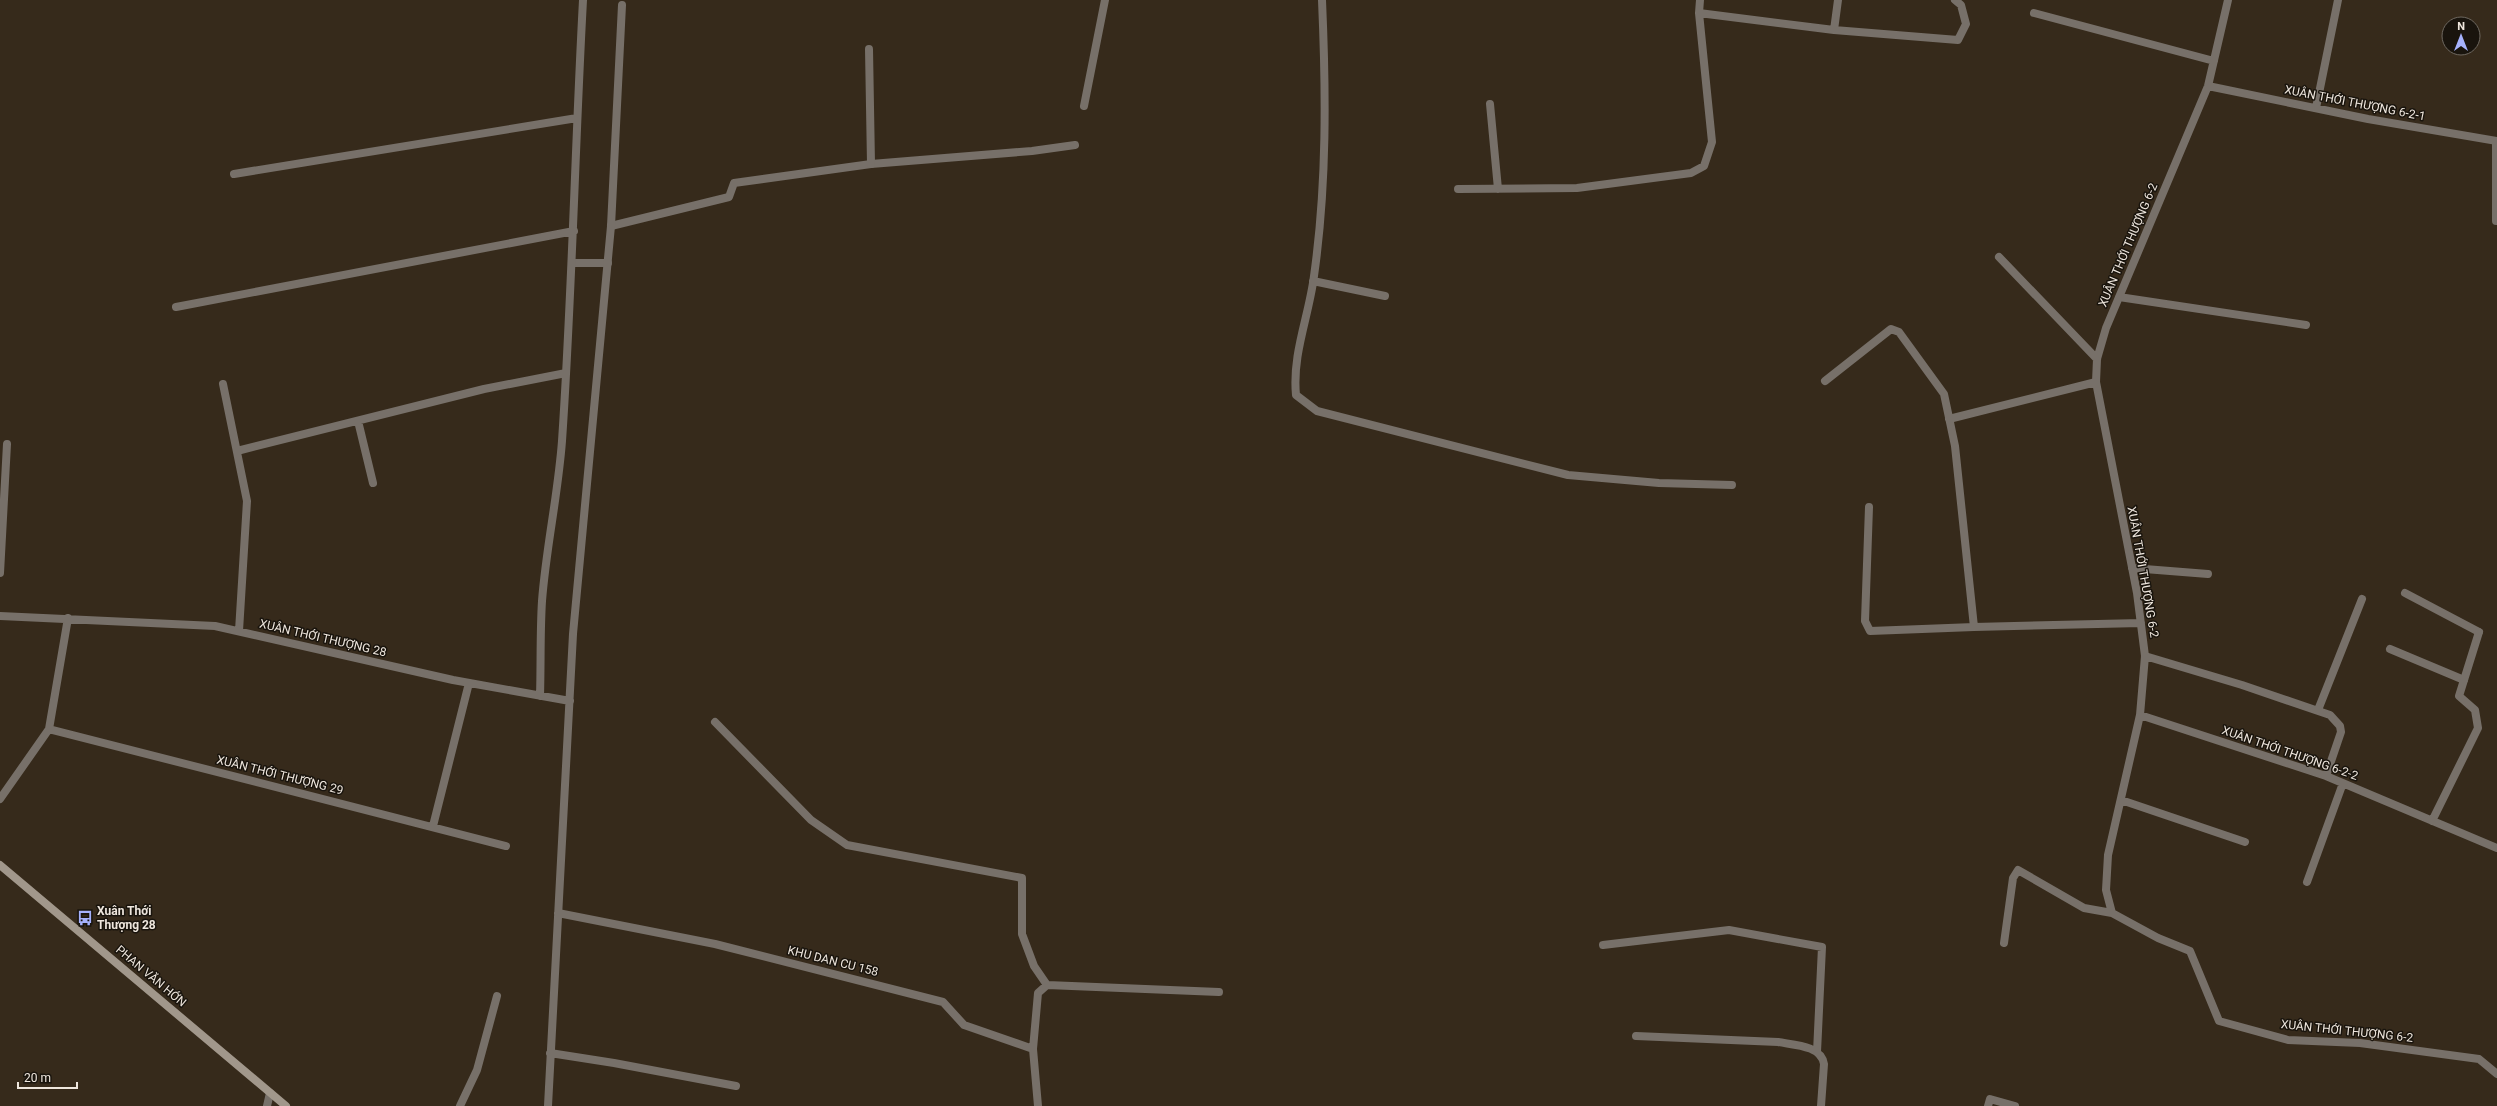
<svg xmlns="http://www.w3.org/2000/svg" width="2497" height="1106" font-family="Roboto,sans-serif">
	<rect width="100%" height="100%" fill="#362a1b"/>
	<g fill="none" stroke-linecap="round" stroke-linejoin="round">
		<path stroke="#777069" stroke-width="8" d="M 2496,221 L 2496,141
			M 611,226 L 729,197 L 734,183 L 871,164 L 1032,151 L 1075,145
			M 573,263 L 608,263
			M 2405,593 L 2479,632
			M 2390,649 L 2464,680"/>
		<path stroke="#777069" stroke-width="8" d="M 1322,0 C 1326,92 1327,184 1314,276 C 1309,316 1292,354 1296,395 L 1317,411 L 1568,475 L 1659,483 L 1732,485
			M 1700,0 L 1699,13 L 1834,30 L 1958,40 L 1966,24 L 1961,5 L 1955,0
			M 2228,0 L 2208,86 L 2106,328 L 2097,359 L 2096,382 L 2137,593 L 2145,656 L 2140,715 L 2108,855 L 2106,890 L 2112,913 L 2158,938 L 2190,951 L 2219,1021 L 2288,1040 L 2360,1043 L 2479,1059 L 2497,1074
			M 2034,13 L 2214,61
			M 1834,30 L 1838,0
			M 869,49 L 871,164
			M 2208,86 L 2368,119 L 2497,141
			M 1490,104 L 1498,189
			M 1084,106 L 1105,0
			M 2316,108 L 2338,0
			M 234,174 L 577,118
			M 1458,189 L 1577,188 L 1691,173 L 1704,166 L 1712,142 L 1699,13
			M 1999,257 L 2097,359
			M 1313,281 L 1385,296
			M 2119,297 L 2306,325
			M 176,307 L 574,231
			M 1825,381 L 1891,329 L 1899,332 L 1944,394 L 1955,446 L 1974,627 L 2141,623
			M 223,384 L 247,501 L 239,631
			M 1949,419 L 2096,382
			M 358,421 L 373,483
			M 237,451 L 484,389 L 566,373
			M 1869,507 L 1865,621 L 1870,631 L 1974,627
			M 2132,568 L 2208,574
			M 0,573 L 7,444
			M 0,616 L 215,626 L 453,680 L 570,701
			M 2145,656 L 2242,685 L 2330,715 L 2340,726 L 2341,732 L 2326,776
			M 540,696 C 541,664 540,633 542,601 C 546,548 558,495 562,441 C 572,294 575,147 583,0
			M 2318,710 L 2362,599
			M 2140,715 L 2326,776 L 2497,848
			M 715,722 L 811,820 L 847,845 L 1022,878 L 1022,934 L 1034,966 L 1047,985
			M 49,729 L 506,846
			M 0,799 L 49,729 L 68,618
			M 2121,800 L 2245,842
			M 2432,821 L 2478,728 L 2475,710 L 2459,696 L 2479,632
			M 433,826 L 469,683
			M 2307,882 L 2343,783
			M 558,913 L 715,944 L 943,1002 L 964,1025 L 1033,1049 L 1038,1106
			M 2004,943 L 2013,878 L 2018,870 L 2084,908 L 2112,913
			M 1603,945 L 1729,930 L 1822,947 L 1817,1052
			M 1636,1036 L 1778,1042 C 1793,1045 1821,1045 1824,1064 L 1821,1106
			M 1033,1049 L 1038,993 L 1047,985 L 1219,992
			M 550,1053 L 614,1063 L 736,1086
			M 267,1106 L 270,1093
			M 460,1106 L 477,1070 L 497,996
			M 548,1106 L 573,634 L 611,226 L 622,5
			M 1988,1106 L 1990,1099 L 2015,1106"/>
		<path stroke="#a1978b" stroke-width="8" d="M 0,865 L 286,1106"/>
	</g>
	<defs>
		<symbol id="bus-bare" viewBox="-9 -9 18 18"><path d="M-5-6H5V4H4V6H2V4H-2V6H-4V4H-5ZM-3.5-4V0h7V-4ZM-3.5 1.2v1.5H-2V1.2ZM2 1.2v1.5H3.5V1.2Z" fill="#a5b1fc" stroke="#19140d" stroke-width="2.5" paint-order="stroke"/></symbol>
	</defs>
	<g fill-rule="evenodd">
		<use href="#bus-bare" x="74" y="907" width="22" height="22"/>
	</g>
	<g text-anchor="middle" stroke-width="3" stroke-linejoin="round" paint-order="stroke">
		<g font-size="12" fill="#eee6dd" stroke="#19140d">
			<text transform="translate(2355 103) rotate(11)" y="4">XUÂN THỚI THƯỢNG 6-2-1</text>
			<text transform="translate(2128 245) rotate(-67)" y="4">XUÂN THỚI THƯỢNG 6-2</text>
			<text transform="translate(2143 572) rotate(80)" y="4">XUÂN THỚI THƯỢNG 6-2</text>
			<text transform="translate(323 638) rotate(13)" y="4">XUÂN THỚI THƯỢNG 28</text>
			<text transform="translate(2290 753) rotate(19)" y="4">XUÂN THỚI THƯỢNG 6-2-2</text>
			<text transform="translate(280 775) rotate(14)" y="4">XUÂN THỚI THƯỢNG 29</text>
			<text transform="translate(833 961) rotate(14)" y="4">KHU DAN CU 158</text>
			<text transform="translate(151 976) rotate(40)" y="4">PHAN VĂN HỚN</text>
			<text transform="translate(2347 1031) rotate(6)" y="4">XUÂN THỚI THƯỢNG 6-2</text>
		</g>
		<g font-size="12" font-weight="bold" fill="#eee6dd" stroke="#19140d" text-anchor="start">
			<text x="97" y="915">Xuân Thới<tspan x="97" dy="14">Thượng 28</tspan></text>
		</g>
	</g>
	<g transform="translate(2461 36)"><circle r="19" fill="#19140d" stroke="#6e6860"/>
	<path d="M0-3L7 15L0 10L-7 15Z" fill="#a5b1fc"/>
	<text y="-6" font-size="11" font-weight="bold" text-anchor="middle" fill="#eee6dd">N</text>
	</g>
	<path d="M18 1082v6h59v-6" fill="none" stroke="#eee6dd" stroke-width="2"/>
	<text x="24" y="1082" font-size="12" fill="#eee6dd" stroke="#19140d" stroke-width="3" paint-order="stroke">20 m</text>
</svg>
